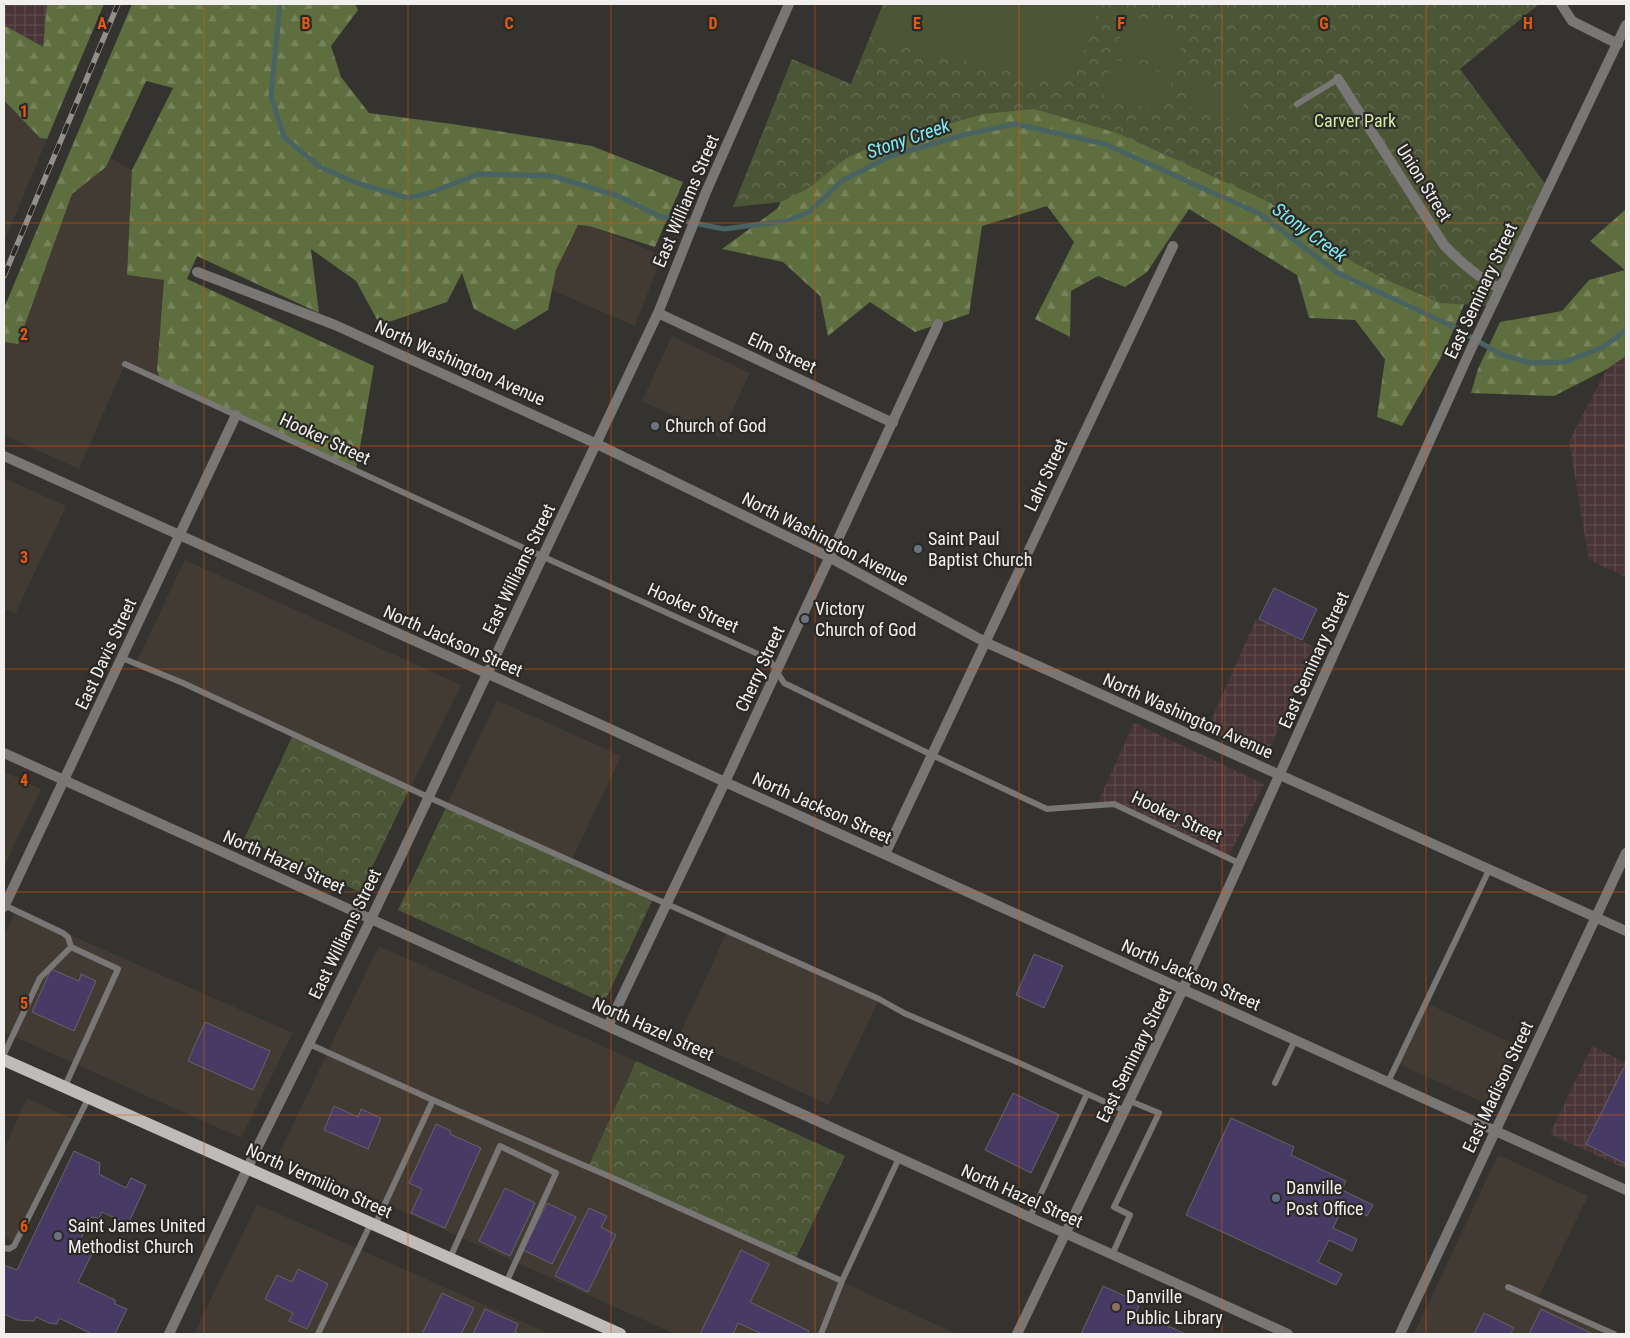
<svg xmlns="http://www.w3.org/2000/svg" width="1630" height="1338" font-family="'Roboto Condensed',sans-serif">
	<defs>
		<pattern id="industrial-grid" width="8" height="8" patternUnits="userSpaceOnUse" patternTransform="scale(1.25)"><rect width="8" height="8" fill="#493538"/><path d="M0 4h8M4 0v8" fill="none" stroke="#5b494b"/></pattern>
		<pattern id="forest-firs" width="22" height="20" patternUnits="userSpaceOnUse" patternTransform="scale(1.25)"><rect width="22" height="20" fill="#5f6e3f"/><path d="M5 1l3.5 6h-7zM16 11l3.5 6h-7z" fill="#76835b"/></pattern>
		<pattern id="park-crowns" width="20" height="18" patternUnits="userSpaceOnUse" patternTransform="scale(1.25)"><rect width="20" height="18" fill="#4c5637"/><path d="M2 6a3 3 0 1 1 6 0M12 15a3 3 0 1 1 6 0" fill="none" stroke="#666f54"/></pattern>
	</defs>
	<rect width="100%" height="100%" fill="#35332f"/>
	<path fill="#423b33" d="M 4,100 L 40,138 L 47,139 L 4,242 Z
		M 111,158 L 132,170 L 127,275 L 164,280 L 157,370 L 160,380 L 125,364 L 79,469 L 4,435 L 4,342 L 18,344 L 72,194 L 106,167 Z
		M 578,225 L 589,226 L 621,238 L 662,256 L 635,326 L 552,290 L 556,270 Z
		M 672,336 L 750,373 L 720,437 L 642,401 Z
		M 4,478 L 66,506 L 15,614 L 4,608 Z
		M 185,560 L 461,685 L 410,788 L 136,663 Z
		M 497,700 L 621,756 L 572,860 L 447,805 Z
		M 4,772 L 41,789 L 4,867 Z
		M 16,911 L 293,1033 L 241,1138 L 4,1032 L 4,936 Z
		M 727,932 L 879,999 L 829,1105 L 679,1036 Z
		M 379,946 L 636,1061 L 588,1167 L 957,1334 L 675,1334 L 278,1155 Z
		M 1426,1003 L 1518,1046 L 1491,1106 L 1397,1063 Z
		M 27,1098 L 77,1121 L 16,1242 L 4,1236 L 4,1149 Z
		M 1498,1155 L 1588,1196 L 1537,1300 L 1608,1334 L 1414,1334 Z
		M 257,1204 L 550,1334 L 194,1334 Z"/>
	<path fill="url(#industrial-grid)" d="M 4,4 L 47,4 L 43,47 L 4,25 Z
		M 1626,356 L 1626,577 L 1589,560 L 1569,441 L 1607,369 Z
		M 1256,619 L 1314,647 L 1266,757 L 1207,730 Z
		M 1134,723 L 1264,784 L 1228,858 L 1114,804 L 1096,806 Z
		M 1592,1046 L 1626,1063 L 1626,1169 L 1550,1134 Z"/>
	<path fill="url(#forest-firs)" d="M 47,4 L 104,4 L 47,139 L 40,138 L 4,100 L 4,25 L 43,47 Z
		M 132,4 L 355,4 L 358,10 L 331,46 L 341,77 L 369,113 L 452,124 L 592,146 L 683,182 L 655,247 L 589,226 L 578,225 L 556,270 L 548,310 L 515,330 L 474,309 L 462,273 L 447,302 L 380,325 L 356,281 L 311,249 L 319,313 L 197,256 L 187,279 L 374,366 L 356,470 L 160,380 L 157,370 L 164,280 L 127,275 L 132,170 L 173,88 L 146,81 L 106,167 L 72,194 L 18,344 L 4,342 L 4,308 Z
		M 1086,95 L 1465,302 L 1444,352 L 1402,426 L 1377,417 L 1385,359 L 1355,320 L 1309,318 L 1297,275 L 1189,209 L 1147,272 L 1125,287 L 1098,276 L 1071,291 L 1070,337 L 1035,319 L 1074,242 L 1047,206 L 982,226 L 969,314 L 915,332 L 870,302 L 828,336 L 820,296 L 783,262 L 722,249 L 778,208 L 801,153 L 841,130 Z
		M 1626,209 L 1626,356 L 1607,369 L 1554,396 L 1471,393 L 1478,369 L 1500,322 L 1562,311 L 1589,280 L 1625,270 L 1590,241 Z"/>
	<path fill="url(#park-crowns)" d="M 883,4 L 1539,4 L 1460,69 L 1549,189 L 1490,306 L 1440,303 L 1380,277 L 1332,250 L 1269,202 L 1117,133 L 1034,109 L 984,114 L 877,144 L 845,159 L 809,188 L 781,202 L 733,207 L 792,59 L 851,84 Z
		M 294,733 L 410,788 L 360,892 L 244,839 Z
		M 447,805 L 653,899 L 604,1003 L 398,910 Z
		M 636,1061 L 845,1156 L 795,1260 L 588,1167 Z"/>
	<path fill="#4c5637" d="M 887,4 L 1100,4 L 1078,68 L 1059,83 L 872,40 Z
		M 1126,16 L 1185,33 L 1175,69 L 1115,52 Z
		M 1113,59 L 1173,76 L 1162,112 L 1103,95 Z
		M 1191,80 L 1246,97 L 1239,122 L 1183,105 Z"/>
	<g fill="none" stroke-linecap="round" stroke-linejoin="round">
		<path stroke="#496363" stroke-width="5" d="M 280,4 L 271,96 L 284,137 L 320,167 L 357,183 L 408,198 L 429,193 L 479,174 L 553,176 L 618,196 L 659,216 L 724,229 L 786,221 L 809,212 L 843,180 L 891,156 L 967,134 L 1015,124 L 1105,144 L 1260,214 L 1338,273 L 1452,326 L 1500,354 L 1531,363 L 1565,362 L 1603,347 L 1626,330"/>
	</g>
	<path fill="#473b65" stroke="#656468" d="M 1274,588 L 1317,609 L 1302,640 L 1259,619 Z
		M 1034,954 L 1063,966 L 1044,1008 L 1016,995 Z
		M 51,969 L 79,981 L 81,974 L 96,981 L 74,1031 L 32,1012 Z
		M 205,1022 L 270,1051 L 253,1090 L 188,1061 Z
		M 1626,1066 L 1626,1164 L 1586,1144 L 1623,1069 Z
		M 1013,1093 L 1059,1115 L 1031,1173 L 985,1150 Z
		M 334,1106 L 358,1117 L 361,1109 L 381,1118 L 368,1149 L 324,1130 Z
		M 1231,1118 L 1294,1147 L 1291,1155 L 1346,1181 L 1342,1190 L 1373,1205 L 1367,1216 L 1344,1205 L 1333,1228 L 1357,1239 L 1352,1251 L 1329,1240 L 1318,1262 L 1342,1274 L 1336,1285 L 1186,1215 Z
		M 436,1124 L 451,1131 L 450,1134 L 481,1148 L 445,1228 L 411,1213 L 422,1189 L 409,1183 Z
		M 74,1151 L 100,1163 L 99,1174 L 126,1188 L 131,1178 L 146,1185 L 128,1224 L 102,1212 L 99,1218 L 91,1217 L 77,1247 L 92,1254 L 78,1282 L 115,1300 L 115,1304 L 127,1309 L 115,1334 L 92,1334 L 59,1318 L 57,1324 L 49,1323 L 36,1317 L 34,1321 L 17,1320 L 4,1314 L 4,1265 L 17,1270 Z
		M 505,1188 L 535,1203 L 510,1256 L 479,1241 Z
		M 547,1203 L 576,1217 L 552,1264 L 523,1250 Z
		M 589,1208 L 607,1216 L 601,1227 L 616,1235 L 588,1292 L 555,1276 Z
		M 741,1250 L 769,1264 L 750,1302 L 809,1331 L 807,1334 L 762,1334 L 738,1323 L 733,1334 L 700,1334 Z
		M 298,1269 L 328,1284 L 307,1329 L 289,1321 L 293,1313 L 265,1299 L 277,1275 L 292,1282 Z
		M 1103,1286 L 1140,1303 L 1136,1312 L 1186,1334 L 1081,1334 Z
		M 442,1293 L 474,1308 L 461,1334 L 422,1334 Z
		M 485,1309 L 518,1324 L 515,1332 L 519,1334 L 473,1334 Z
		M 1541,1309 L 1593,1334 L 1529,1334 Z
		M 1484,1313 L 1514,1328 L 1510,1334 L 1474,1334 Z"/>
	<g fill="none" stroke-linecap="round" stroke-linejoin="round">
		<path stroke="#797776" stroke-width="6" d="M 1297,104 L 1338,79
			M 125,364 L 526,549 L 769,659 L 784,683 L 932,755 L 1047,809 L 1114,804 L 1241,864
			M 122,658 L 183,683 L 428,797 L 879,999 L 904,1013 L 1017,1062 L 1125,1111
			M 4,905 L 63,933 L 68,937 L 71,947
			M 309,1044 L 433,1100 L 375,1225
			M 4,1054 L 40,978 L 71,947 L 118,969 L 65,1086
			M 1388,1082 L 1489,870
			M 1275,1083 L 1295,1040
			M 433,1100 L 613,1178 L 842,1281
			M 1030,1217 L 1087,1094
			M 4,1248 L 9,1249 L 14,1246 L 89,1097
			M 1112,1255 L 1130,1215 L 1114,1207 L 1159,1113 L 1130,1101
			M 450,1258 L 500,1146 L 556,1173 L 506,1283
			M 1508,1287 L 1614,1334
			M 318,1334 L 371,1223
			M 821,1334 L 842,1281 L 899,1158"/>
		<path stroke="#797776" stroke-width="10" d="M 1561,4 L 1572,21 L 1618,44
			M 1338,79 L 1444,245 C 1461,263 1477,277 1499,288
			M 197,272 L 335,325 L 597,444 L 829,557 L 985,642 L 1626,931
			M 658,313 L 893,423
			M 4,456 L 606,727 L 725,782 L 1626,1190
			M 4,753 L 1288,1334
			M 885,854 L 1173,246
			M 4,907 L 236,415
			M 608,1026 L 725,782 L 938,324
			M 169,1334 L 258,1146 L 371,919 L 658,313 L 706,192 L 789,4
			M 1017,1334 L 1183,989 L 1471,349 L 1626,25
			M 1400,1334 L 1626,853"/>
		<path stroke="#bebbb8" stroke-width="12" d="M 4,1060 L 620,1334"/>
		<defs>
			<path id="rail" d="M 4,276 L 118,4"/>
		</defs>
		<use href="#rail" stroke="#92908d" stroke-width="5.5"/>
		<use href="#rail" stroke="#2b2926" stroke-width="4" stroke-dasharray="11" stroke-linecap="butt"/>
	</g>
	<path fill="none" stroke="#e8590c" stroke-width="1" stroke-opacity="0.55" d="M 204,4 L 204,1334M 408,4 L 408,1334M 611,4 L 611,1334M 815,4 L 815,1334M 1019,4 L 1019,1334M 1222,4 L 1222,1334M 1426,4 L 1426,1334M 4,223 L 1626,223M 4,446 L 1626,446M 4,669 L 1626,669M 4,892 L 1626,892M 4,1115 L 1626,1115"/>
	<g fill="#6b7280" stroke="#2b2926" stroke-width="2">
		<circle cx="655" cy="426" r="5"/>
		<circle cx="918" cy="549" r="5"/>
		<circle cx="805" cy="619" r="5"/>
		<circle cx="58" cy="1236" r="5"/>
	</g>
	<circle fill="#5c6f8a" stroke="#2b2926" stroke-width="2" cx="1276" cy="1198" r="5"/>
	<circle fill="#8d6e63" stroke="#2b2926" stroke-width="2" cx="1116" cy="1307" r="5"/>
	<g text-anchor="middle" stroke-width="4.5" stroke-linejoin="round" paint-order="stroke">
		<g font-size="18" fill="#d4eda2" stroke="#2b2926">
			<text x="1355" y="127">Carver Park</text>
		</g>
		<g font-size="18" fill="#f2f0ee" stroke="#2b2926">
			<text transform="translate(1424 183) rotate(58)" y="6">Union Street</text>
			<text transform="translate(686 201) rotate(-67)" y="6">East Williams Street</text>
			<text transform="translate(1481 291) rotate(-65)" y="6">East Seminary Street</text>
			<text transform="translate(782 353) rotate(25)" y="6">Elm Street</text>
			<text transform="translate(460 363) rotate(24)" y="6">North Washington Avenue</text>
			<text transform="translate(325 439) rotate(25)" y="6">Hooker Street</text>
			<text transform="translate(1046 475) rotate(-65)" y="6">Lahr Street</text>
			<text transform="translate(825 539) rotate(27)" y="6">North Washington Avenue</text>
			<text transform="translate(519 569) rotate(-64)" y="6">East Williams Street</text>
			<text transform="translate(693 608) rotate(24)" y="6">Hooker Street</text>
			<text transform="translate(453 641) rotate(24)" y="6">North Jackson Street</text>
			<text transform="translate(106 654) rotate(-65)" y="6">East Davis Street</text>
			<text transform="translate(1314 660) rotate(-66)" y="6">East Seminary Street</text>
			<text transform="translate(760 669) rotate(-65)" y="6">Cherry Street</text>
			<text transform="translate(1188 716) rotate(24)" y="6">North Washington Avenue</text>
			<text transform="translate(822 808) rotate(24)" y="6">North Jackson Street</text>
			<text transform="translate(1177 817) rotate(25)" y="6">Hooker Street</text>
			<text transform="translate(284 862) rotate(24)" y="6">North Hazel Street</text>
			<text transform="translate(345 934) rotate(-64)" y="6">East Williams Street</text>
			<text transform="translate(1191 975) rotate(24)" y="6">North Jackson Street</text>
			<text transform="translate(653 1029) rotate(24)" y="6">North Hazel Street</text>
			<text transform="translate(1134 1055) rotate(-64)" y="6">East Seminary Street</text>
			<text transform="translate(1498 1087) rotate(-65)" y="6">East Madison Street</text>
			<text transform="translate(319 1181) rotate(24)" y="6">North Vermilion Street</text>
			<text transform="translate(1022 1196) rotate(24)" y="6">North Hazel Street</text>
		</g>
		<g font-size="18" fill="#f2f0ee" stroke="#2b2926" text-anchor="start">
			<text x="665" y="432">Church of God</text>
			<text x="928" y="545">Saint Paul<tspan x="928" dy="21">Baptist Church</tspan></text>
			<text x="815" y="615">Victory<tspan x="815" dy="21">Church of God</tspan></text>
			<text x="1286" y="1194">Danville<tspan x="1286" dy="21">Post Office</tspan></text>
			<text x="68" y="1232">Saint James United<tspan x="68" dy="21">Methodist Church</tspan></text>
			<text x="1126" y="1303">Danville<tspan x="1126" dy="21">Public Library</tspan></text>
		</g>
		<g font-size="19" font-style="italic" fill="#7eecf1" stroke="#2b2926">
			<text transform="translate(908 138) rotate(-19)" y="7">Stony Creek</text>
			<text transform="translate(1310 232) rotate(36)" y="7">Stony Creek</text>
		</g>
	</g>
	<g font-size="16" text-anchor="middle" font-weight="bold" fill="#e8590c" stroke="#2b2926" stroke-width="4.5" stroke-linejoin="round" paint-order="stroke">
		<text x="102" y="29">A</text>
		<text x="306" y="29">B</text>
		<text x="509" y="29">C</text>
		<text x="713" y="29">D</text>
		<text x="917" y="29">E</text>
		<text x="1121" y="29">F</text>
		<text x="1324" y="29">G</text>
		<text x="1528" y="29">H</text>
		<text x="24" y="117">1</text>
		<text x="24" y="340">2</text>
		<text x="24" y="563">3</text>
		<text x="24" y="786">4</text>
		<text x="24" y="1009">5</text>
		<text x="24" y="1232">6</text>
	</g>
	<rect width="1630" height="1338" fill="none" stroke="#f2f0ee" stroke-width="10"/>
</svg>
